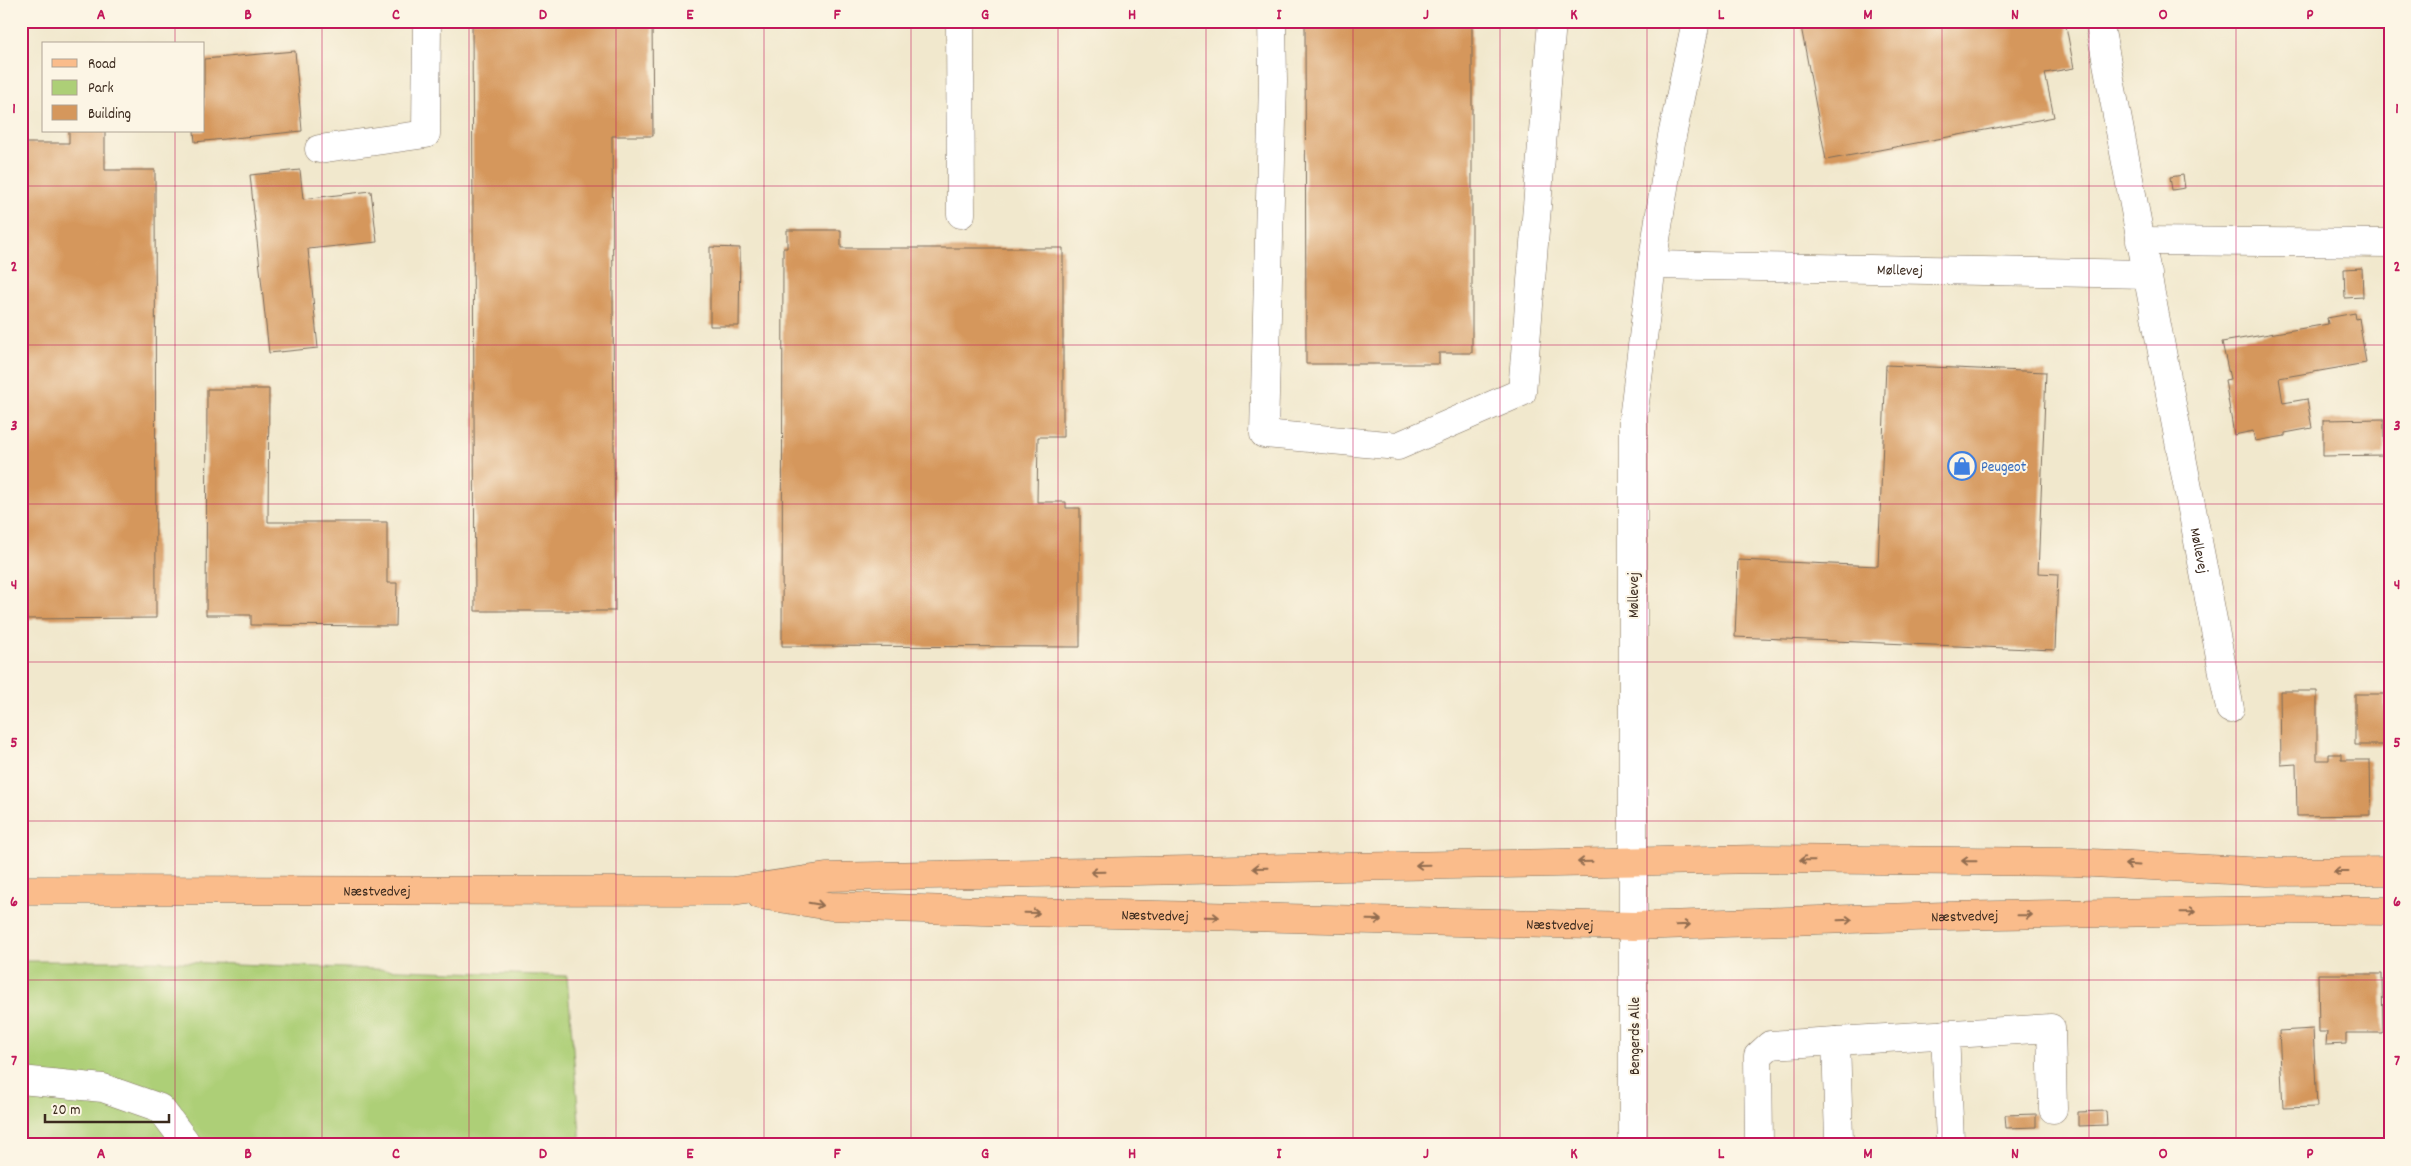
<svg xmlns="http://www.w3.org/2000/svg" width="2411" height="1166" font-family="Dekko,sans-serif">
	<rect width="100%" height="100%" fill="#fcf5e5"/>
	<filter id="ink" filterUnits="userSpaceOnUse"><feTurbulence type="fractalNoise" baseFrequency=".02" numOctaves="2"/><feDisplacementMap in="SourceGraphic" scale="10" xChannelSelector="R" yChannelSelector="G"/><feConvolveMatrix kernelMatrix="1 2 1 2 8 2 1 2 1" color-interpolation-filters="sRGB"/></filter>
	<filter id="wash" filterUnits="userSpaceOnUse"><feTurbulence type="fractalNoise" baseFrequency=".0096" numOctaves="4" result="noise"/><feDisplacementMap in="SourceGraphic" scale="20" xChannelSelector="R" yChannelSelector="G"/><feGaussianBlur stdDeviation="1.12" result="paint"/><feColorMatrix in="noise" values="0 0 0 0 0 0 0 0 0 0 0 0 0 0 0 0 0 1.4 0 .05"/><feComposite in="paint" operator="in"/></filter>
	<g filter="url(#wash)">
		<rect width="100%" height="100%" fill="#f1e8cd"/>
		<path fill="#adcf77" stroke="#747c4a" d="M 21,961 L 153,961 L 567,976 L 581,1145 L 21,1145 Z"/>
		<g id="blocks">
			<path fill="#d5975c" d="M 472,21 L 652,21 L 653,136 L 612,136 L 615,611 L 475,611 Z
				M 1305,21 L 1472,21 L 1472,353 L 1439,353 L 1439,364 L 1306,364 Z
				M 1800,21 L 2065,21 L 2074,68 L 2045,73 L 2054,117 L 1826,160 Z
				M 2226,21 L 2242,21 L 2231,28 Z
				M 295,51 L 302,131 L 195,142 L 194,131 L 204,131 L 204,59 Z
				M 69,131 L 105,131 L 105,170 L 155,170 L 156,618 L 21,619 L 21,143 L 69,143 Z
				M 300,170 L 303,199 L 371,191 L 377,242 L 308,249 L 318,348 L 269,353 L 250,175 Z
				M 2183,175 L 2185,188 L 2172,190 L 2170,177 Z
				M 787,230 L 841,230 L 841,248 L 1063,248 L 1063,437 L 1038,437 L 1037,502 L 1066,502 L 1066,508 L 1080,508 L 1080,647 L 782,646 L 783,248 L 787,248 Z
				M 710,247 L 740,248 L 739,326 L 710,326 Z
				M 2362,268 L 2363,297 L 2345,298 L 2344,269 Z
				M 2355,313 L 2356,319 L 2359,318 L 2366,363 L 2279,378 L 2283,403 L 2307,399 L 2312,428 L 2285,433 L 2285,436 L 2255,441 L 2253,431 L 2234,435 L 2225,380 L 2230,379 L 2222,342 L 2328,324 L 2327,318 Z
				M 1886,365 L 2046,372 L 2038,573 L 2058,574 L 2055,650 L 1735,637 L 1738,560 L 1878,566 Z
				M 207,389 L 269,389 L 268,522 L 387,522 L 387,583 L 397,583 L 396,626 L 251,625 L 251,615 L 206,615 Z
				M 2384,419 L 2384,455 L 2323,456 L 2323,420 Z
				M 2280,691 L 2317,691 L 2317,760 L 2329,760 L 2329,754 L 2341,754 L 2341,760 L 2370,760 L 2371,815 L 2297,816 L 2296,764 L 2281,765 Z
				M 2355,694 L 2385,694 L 2385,745 L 2355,745 Z
				M 2318,974 L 2382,974 L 2383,1033 L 2346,1033 L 2346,1044 L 2326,1045 L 2327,1032 L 2319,1032 Z
				M 2313,1029 L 2317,1107 L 2283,1108 L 2279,1031 Z
				M 2106,1111 L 2107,1125 L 2078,1126 L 2078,1112 Z
				M 2036,1114 L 2036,1127 L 2006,1128 L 2005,1115 Z
				M 2265,1142 L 2265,1145 L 2221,1145 L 2221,1143 Z
				M 2131,1143 L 2146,1143 L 2146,1145 L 2131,1145 Z"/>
		</g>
	</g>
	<g filter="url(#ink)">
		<use href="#blocks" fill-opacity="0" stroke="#7b6c5b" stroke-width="1"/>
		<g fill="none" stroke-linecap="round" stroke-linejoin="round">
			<defs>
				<g id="minor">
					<path d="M 960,21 L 961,214"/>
					<path d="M 1272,21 L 1273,81 L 1264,434 L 1398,446 L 1522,392 L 1552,21"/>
					<path id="s1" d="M 2099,21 L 2230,709"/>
					<path d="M 319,149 L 426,134 L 427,21"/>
					<path d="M 2140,241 L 2390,243"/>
					<path id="s2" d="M 1652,265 L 2148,274"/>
					<path d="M 1945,1034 L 1950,1140"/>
					<path d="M 1836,1041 L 1839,1139"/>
					<path d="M 21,1080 L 103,1088 L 160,1108 L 185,1141"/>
					<path d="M 1633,1145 L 1633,419 L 1652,265 L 1672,136 L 1696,21"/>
					<path d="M 1759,1145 L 1758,1056 L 1770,1045 L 2051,1028 L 2053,1109"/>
				</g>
				<g id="major">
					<path id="s3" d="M 21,890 L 733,891 L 826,877 L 1761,859 L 2073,862 L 2267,872 L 2390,871"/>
					<path id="s4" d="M 760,895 L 830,906 L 983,911 L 1634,926 L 1945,916 L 2274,910 L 2390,911"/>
				</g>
			</defs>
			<use href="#minor" stroke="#7b6c5b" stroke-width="29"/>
			<use href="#major" stroke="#7b6c5b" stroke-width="29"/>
			<use href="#minor" stroke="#fff" stroke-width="28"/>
			<use href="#major" stroke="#fabc8b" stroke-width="28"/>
		</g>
		<defs><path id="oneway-shaft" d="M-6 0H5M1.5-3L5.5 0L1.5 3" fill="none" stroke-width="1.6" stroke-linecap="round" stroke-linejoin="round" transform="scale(1.25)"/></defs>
		<g stroke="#916c4f">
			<use href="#oneway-shaft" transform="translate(1807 860) rotate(-179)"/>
			<use href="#oneway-shaft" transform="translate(1969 861) rotate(-179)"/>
			<use href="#oneway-shaft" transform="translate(1585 862) rotate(179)"/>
			<use href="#oneway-shaft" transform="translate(1423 865) rotate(179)"/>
			<use href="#oneway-shaft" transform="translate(2132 865) rotate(-177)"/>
			<use href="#oneway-shaft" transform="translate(1260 868) rotate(179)"/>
			<use href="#oneway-shaft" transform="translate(1098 872) rotate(179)"/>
			<use href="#oneway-shaft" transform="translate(2341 872) rotate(180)"/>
			<use href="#oneway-shaft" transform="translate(816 904) rotate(9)"/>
			<use href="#oneway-shaft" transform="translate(2188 912) rotate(-1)"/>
			<use href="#oneway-shaft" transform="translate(1032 913) rotate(1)"/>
			<use href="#oneway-shaft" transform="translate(2025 915) rotate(-1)"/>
			<use href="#oneway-shaft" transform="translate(1212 917) rotate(1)"/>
			<use href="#oneway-shaft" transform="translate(1374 920) rotate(1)"/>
			<use href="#oneway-shaft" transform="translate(1845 920) rotate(-2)"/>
			<use href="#oneway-shaft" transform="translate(1683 925) rotate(-2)"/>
		</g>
	</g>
	<path fill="none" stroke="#c2185b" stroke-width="1" stroke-opacity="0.55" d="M 175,21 L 175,44M 322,21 L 322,1145M 469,21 L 469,1145M 616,21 L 616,1145M 764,21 L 764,1145M 911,21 L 911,1145M 1058,21 L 1058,1145M 1206,21 L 1206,1145M 1353,21 L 1353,1145M 1500,21 L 1500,1145M 1647,21 L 1647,1145M 1794,21 L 1794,1145M 1942,21 L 1942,1145M 2089,21 L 2089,1145M 2236,21 L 2236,1145M 175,131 L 175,1145M 21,186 L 2390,186M 21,345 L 2390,345M 21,504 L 2390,504M 21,662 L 2390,662M 21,821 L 2390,821M 21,980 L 2390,980"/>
	<defs>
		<symbol id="shop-ring" viewBox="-11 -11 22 22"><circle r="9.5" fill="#fcf5e5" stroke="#3f7fe0" stroke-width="1.5"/><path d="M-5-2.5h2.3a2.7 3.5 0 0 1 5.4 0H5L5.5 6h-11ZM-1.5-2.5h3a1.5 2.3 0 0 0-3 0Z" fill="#3f7fe0"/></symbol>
	</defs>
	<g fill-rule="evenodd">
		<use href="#shop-ring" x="1946" y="450" width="32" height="32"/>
	</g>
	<g text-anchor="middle" stroke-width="4" stroke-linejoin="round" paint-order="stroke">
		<g font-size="15" fill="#3b2a1e" stroke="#fcf5e5">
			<text dy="5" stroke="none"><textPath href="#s2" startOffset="248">Møllevej</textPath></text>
			<text dy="5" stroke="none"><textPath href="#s1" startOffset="539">Møllevej</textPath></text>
			<text transform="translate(1633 595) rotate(-90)" y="5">Møllevej</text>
			<text dy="5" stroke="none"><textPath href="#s3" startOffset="356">Næstvedvej</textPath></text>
			<text dy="5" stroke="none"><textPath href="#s4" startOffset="396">Næstvedvej</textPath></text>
			<text dy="5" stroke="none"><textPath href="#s4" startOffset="1206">Næstvedvej</textPath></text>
			<text dy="5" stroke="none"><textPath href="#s4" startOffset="801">Næstvedvej</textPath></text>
			<text transform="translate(1634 1036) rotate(-90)" y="5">Bengerds Alle</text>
		</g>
		<g font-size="15" fill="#366cbe" stroke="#fcf5e5" text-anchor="start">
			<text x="1981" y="471">Peugeot</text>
		</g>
	</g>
	<rect width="2411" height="1166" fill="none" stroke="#fcf5e5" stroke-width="55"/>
	<rect x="42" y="42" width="162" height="90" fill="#fcf5e5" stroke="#afa495"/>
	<rect x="52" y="59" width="25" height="8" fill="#fabc8b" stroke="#afa495"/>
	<text x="88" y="68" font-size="15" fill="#3b2a1e">Road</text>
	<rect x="52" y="80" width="25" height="15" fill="#adcf77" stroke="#afa495"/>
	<text x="88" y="92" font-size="15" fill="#3b2a1e">Park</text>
	<rect x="52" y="105" width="25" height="15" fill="#d5975c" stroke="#afa495"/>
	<text x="88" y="118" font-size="15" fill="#3b2a1e">Building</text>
	<path d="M45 1114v8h124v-8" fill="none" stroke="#3b2a1e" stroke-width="2.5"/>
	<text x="52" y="1114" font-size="15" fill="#3b2a1e" stroke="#fcf5e5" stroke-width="4" paint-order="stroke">20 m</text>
	<rect x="28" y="28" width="2356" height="1110" fill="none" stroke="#c2185b" stroke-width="2"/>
	<g font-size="16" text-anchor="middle" font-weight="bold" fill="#c2185b">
		<text x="101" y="19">A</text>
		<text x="248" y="19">B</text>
		<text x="396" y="19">C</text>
		<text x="543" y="19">D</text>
		<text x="690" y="19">E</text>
		<text x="837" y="19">F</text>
		<text x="985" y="19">G</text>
		<text x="1132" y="19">H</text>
		<text x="1279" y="19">I</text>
		<text x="1426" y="19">J</text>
		<text x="1574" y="19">K</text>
		<text x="1721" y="19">L</text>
		<text x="1868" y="19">M</text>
		<text x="2015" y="19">N</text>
		<text x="2163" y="19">O</text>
		<text x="2310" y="19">P</text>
		<text x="14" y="113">1</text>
		<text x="2397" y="113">1</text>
		<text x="14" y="271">2</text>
		<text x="2397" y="271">2</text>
		<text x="14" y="430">3</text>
		<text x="2397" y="430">3</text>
		<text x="14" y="589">4</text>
		<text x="2397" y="589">4</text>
		<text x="14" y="747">5</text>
		<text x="2397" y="747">5</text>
		<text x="14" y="906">6</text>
		<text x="2397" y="906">6</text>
		<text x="14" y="1065">7</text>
		<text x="2397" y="1065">7</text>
		<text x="101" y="1158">A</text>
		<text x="248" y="1158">B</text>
		<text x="396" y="1158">C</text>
		<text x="543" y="1158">D</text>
		<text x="690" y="1158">E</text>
		<text x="837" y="1158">F</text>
		<text x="985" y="1158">G</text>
		<text x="1132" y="1158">H</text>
		<text x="1279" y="1158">I</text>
		<text x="1426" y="1158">J</text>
		<text x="1574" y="1158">K</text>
		<text x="1721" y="1158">L</text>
		<text x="1868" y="1158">M</text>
		<text x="2015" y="1158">N</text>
		<text x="2163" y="1158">O</text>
		<text x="2310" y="1158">P</text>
	</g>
</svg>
